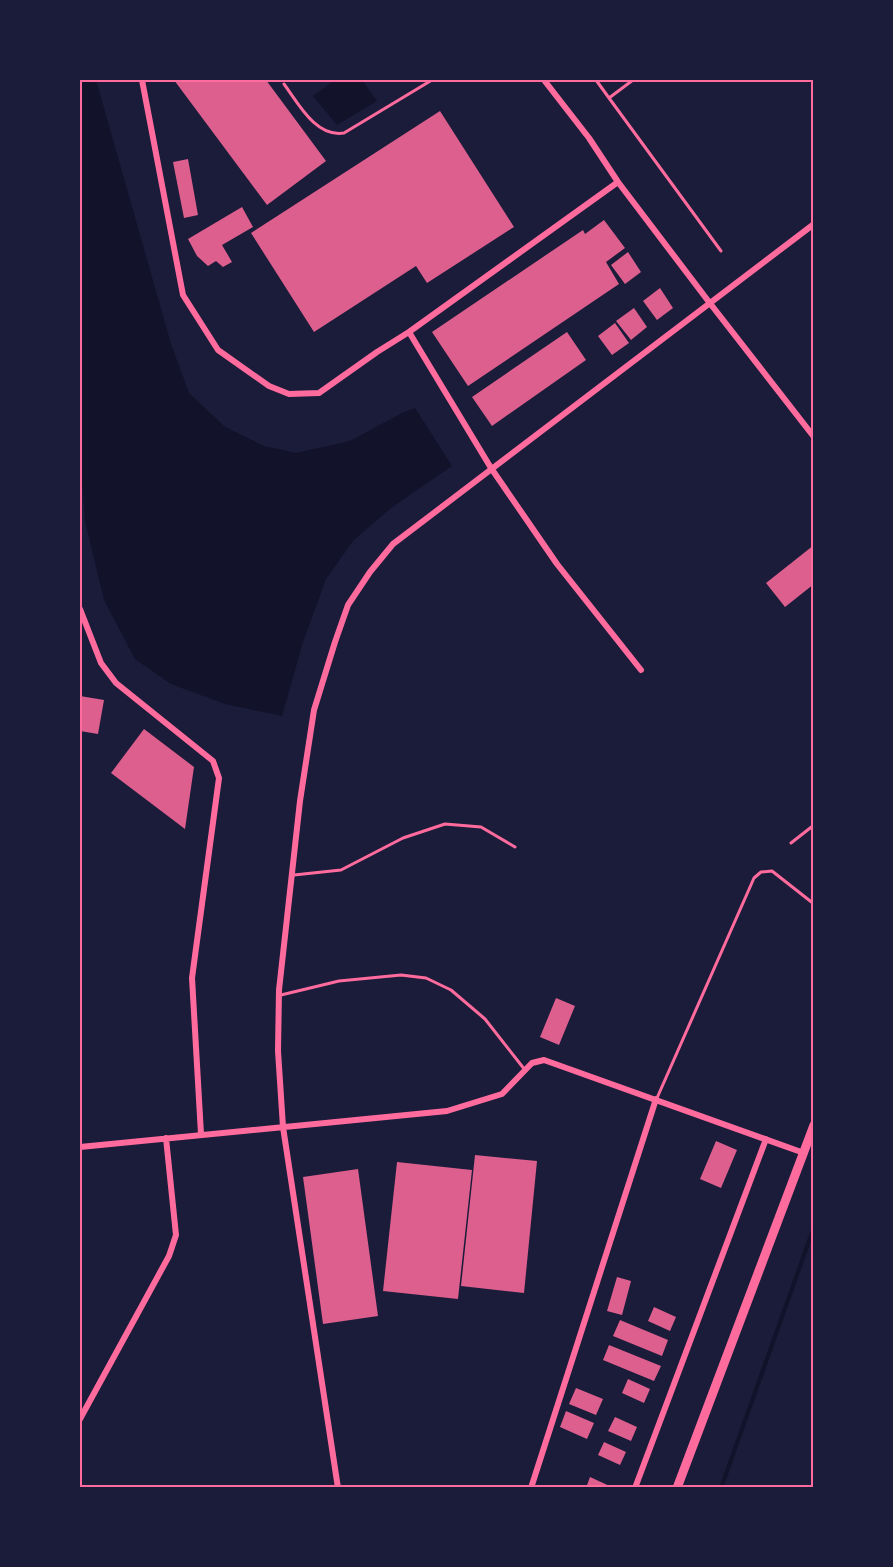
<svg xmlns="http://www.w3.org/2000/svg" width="893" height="1567" font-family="'Source Sans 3',sans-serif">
	<rect width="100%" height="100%" fill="#1b1b3a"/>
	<path fill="#12122b" d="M 80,80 L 96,80 L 171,344 L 189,393 L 225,427 L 264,446 L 296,453 L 350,441 L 402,413 L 415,408 L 452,466 L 391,508 L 353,541 L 326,579 L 303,642 L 282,716 L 225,704 L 171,684 L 135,659 L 104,600 L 85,521 L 80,452 Z
		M 335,80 L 362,80 L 377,101 L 337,125 L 313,96 Z"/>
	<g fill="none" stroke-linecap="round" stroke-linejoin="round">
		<path stroke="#12122b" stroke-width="4" d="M 721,1488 L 814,1227"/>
	</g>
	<path fill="#dd5f8e" d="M 174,80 L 266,80 L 326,161 L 267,205 Z
		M 440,111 L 514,227 L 427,283 L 416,266 L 314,332 L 251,233 Z
		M 188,159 L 198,215 L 184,218 L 173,162 Z
		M 242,207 L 253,227 L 222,245 L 232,262 L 223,267 L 216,261 L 208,266 L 197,256 L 188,239 Z
		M 604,220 L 625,248 L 606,262 L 619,284 L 468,386 L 432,332 L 583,230 L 585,234 Z
		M 628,252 L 641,272 L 625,284 L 611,265 Z
		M 660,288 L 673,308 L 657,320 L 643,301 Z
		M 634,308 L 647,327 L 631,340 L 616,321 Z
		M 615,323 L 629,343 L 612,355 L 598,336 Z
		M 567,332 L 586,360 L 492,426 L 472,397 Z
		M 814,545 L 814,584 L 785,607 L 766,583 Z
		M 80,696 L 104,700 L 98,734 L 80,731 Z
		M 144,729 L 194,767 L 185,829 L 111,773 Z
		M 556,998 L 575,1006 L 559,1045 L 540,1037 Z
		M 716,1141 L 737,1150 L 721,1188 L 700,1179 Z
		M 475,1155 L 537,1161 L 524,1293 L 461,1286 Z
		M 397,1162 L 472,1170 L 458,1299 L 383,1291 Z
		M 358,1169 L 378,1316 L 323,1324 L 303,1177 Z
		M 617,1277 L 631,1281 L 622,1315 L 607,1311 Z
		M 654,1307 L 676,1317 L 670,1331 L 648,1321 Z
		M 620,1320 L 668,1340 L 662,1356 L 613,1336 Z
		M 609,1345 L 661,1366 L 654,1381 L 603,1360 Z
		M 628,1379 L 650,1389 L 644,1403 L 622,1393 Z
		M 576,1388 L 603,1399 L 596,1415 L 569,1404 Z
		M 566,1411 L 594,1423 L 587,1439 L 560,1427 Z
		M 615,1417 L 637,1427 L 631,1441 L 608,1431 Z
		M 604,1442 L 626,1452 L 620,1465 L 598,1455 Z
		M 590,1477 L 614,1488 L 586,1488 Z"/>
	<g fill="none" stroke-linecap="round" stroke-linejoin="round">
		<path stroke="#ff6b9d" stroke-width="3" d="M 596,80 L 609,98 L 633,80
			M 284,84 C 298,103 316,138 344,133 L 432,80
			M 609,98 L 721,251
			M 791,843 L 814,825
			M 294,875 L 341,870 L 403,838 L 445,824 L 481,827 L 515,847
			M 281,995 L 339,981 L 401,975 L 426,978 L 451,990 L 485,1019 L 525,1070
			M 657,1098 L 754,878 L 761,872 L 772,871 L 814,904"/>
		<path stroke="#ff6b9d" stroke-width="6" d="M 142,80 L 183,295 L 218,350 L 269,386 L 289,394 L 319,393 L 377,352 L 409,332 L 618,182
			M 544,80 L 589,138 L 618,182 L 709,302 L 814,437
			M 409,332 L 491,468 L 557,564 L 641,670
			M 80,609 L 101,663 L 116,683 L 213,761 L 219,778 L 192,978 L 201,1134
			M 80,1147 L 447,1111 L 502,1094 L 532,1063 L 544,1060 L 804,1153
			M 80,1419 L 169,1256 L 176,1235 L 166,1138
			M 338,1488 L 283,1127 L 278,1051 L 279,990 L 300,801 L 314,710 L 335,642 L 348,605 L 370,572 L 393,544 L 814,224
			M 531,1488 L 656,1099
			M 635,1488 L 766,1139"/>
		<path stroke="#ff6b9d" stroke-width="9" d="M 677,1488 L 814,1125"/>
	</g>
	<rect width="893" height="1567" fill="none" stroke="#1b1b3a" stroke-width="162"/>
	<rect x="81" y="81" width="731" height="1405" fill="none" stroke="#ff6b9d" stroke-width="2"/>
</svg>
